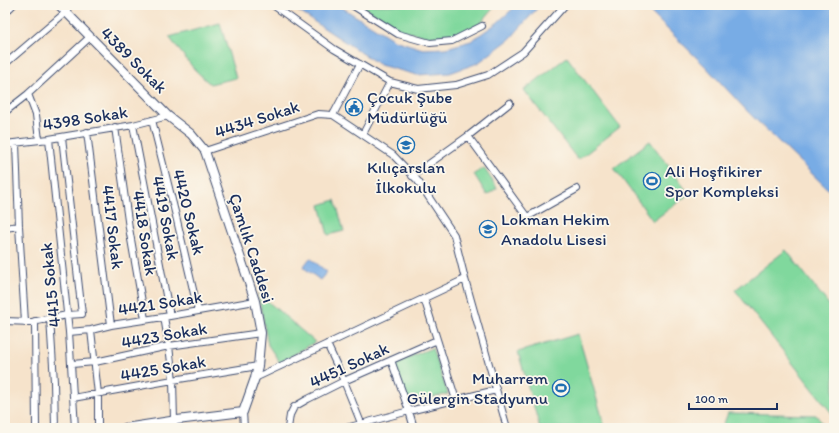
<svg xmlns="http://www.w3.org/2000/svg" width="839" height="433" font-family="Itim,sans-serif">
	<rect width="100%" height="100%" fill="#fbf7ec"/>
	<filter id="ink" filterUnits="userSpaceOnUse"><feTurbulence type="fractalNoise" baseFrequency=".025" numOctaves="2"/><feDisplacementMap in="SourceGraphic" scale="8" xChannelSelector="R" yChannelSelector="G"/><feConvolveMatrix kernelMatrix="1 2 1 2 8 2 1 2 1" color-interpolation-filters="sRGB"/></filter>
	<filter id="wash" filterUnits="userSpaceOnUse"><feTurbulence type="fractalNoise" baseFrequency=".012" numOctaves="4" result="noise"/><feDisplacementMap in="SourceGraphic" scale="16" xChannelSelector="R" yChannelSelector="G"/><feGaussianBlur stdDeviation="0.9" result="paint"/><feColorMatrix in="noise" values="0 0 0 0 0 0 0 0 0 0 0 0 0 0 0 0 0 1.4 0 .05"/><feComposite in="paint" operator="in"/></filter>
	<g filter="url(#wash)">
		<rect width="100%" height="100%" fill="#f6e3cb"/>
		<path fill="#80d89d" stroke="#4e847e" d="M 360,5 L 496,5 L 480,24 L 456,37 L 430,37 L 399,30 Z
			M 220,23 L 236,78 L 210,84 L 194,69 L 169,37 Z
			M 567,57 L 620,127 L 578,160 L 524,90 Z
			M 650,141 L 689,194 L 653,221 L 614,168 Z
			M 484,168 L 497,188 L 487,195 L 474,174 Z
			M 335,200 L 344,231 L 328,235 L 320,205 Z
			M 786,250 L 834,311 L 834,416 L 735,290 Z
			M 258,293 L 315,342 L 280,363 L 268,345 Z
			M 578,334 L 604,424 L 590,428 L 540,428 L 518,352 Z
			M 432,348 L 448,394 L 409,403 L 394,363 Z
			M 728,413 L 816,415 L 826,428 L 722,428 Z"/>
		<path fill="#78ace5" stroke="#4a6ea2" d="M 289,5 L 338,5 L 394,40 L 423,49 L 446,48 L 471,41 L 497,23 L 517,5 L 540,5 L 510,39 L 478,63 L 450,73 L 417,75 L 380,65 Z
			M 643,5 L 834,5 L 834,195 L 747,111 L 706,67 Z
			M 310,258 L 327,272 L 320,280 L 303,267 Z"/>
	</g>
	<g filter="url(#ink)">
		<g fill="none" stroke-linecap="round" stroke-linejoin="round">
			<defs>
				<path id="minor" d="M 273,5 L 334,49 L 390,82 L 418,89 L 456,85 L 488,75 L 523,52 L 565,5
					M 352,5 L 398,34 L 430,43 L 452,41 L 482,26
					M 5,13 L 13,5
					M 5,64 L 66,12
					M 28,94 L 36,115 L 39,140
					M 5,112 L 28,94 L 90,37
					M 333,115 L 360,64
					M 152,120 L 176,216 L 198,311
					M 133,125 L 170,316
					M 115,127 L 129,228 L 145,319
					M 87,132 L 111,325
					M 363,134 L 390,82
					M 468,136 L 527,217 L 577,189
					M 49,139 L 69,332 L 75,428
					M 16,143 L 19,226 L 25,322
					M 5,144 L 49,139 L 133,125 L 168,116
					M 205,151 L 318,114 L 333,115 L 393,155 L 418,181 L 454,235 L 465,279 L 507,428
					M 412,176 L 468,136 L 510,103
					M 5,228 L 19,226
					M 424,298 L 456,400
					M 164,317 L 169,346 L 173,380 L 174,421
					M 50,318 L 54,382 L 55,428
					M 5,321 L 32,322 L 67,315 L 82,314 L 62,137
					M 35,321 L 36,428
					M 91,330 L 98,394 L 98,428
					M 69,332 L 91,330 L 111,325 L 170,316 L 255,301
					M 327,344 L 344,381 L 361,423
					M 391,360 L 409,411 L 414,428
					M 72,364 L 95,362 L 169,346 L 261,333
					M 255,378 L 465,279
					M 73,398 L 173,380 L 258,366
					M 243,412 L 244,428
					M 166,428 L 166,422
					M 288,428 L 290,415 L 294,407 L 308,399 L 344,381 L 437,340
					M 346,428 L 409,411 L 496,390"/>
				<path id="major" d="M 59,5 L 168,116 L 191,134 L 205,151 L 255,301 L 261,333 L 258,366 L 255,378 L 243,412 L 177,420 L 125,428"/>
			</defs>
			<use href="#minor" stroke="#3c4a6e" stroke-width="8"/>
			<use href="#major" stroke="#3c4a6e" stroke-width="10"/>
			<use href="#minor" stroke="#fff" stroke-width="6"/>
			<use href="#major" stroke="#fff" stroke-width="8"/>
		</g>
	</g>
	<defs>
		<symbol id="civic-ring" viewBox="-11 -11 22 22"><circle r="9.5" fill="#fbf7ec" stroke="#1f6fb2" stroke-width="1.5"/><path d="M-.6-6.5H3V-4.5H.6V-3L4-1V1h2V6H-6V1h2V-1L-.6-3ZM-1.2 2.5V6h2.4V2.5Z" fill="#1f6fb2"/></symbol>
		<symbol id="school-ring" viewBox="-11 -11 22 22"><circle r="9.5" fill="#fbf7ec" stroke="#1f6fb2" stroke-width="1.5"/><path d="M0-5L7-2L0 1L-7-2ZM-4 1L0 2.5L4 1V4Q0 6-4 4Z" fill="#1f6fb2"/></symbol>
		<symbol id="stadium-ring" viewBox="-11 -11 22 22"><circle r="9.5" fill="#fbf7ec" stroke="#1f6fb2" stroke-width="1.5"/><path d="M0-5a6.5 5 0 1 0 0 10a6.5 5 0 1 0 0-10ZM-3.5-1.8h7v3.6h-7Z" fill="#1f6fb2"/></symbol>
	</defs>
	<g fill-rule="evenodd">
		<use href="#civic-ring" x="344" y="97" width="20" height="20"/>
		<use href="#school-ring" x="396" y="135" width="20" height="20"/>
		<use href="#stadium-ring" x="642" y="171" width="20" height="20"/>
		<use href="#school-ring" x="478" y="219" width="20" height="20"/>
		<use href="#stadium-ring" x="551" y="378" width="20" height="20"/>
	</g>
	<g text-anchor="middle" stroke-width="3.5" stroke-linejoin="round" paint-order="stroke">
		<g font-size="17" fill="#1b2f5e" stroke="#fbf7ec">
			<text transform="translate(134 60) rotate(45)" y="6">4389 Sokak</text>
			<text transform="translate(85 118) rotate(-9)" y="6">4398 Sokak</text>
			<text transform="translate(257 119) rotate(-18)" y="6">4434 Sokak</text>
			<text transform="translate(189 212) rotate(76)" y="6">4420 Sokak</text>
			<text transform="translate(166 218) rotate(79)" y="6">4419 Sokak</text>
			<text transform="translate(113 227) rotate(83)" y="6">4417 Sokak</text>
			<text transform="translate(145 233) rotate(81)" y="6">4418 Sokak</text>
			<text transform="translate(252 248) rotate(72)" y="6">Çamlık Caddesi</text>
			<text transform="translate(50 285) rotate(-96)" y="6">4415 Sokak</text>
			<text transform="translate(160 303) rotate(-9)" y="6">4421 Sokak</text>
			<text transform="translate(164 335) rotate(-10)" y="6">4423 Sokak</text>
			<text transform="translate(349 365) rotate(-25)" y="6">4451 Sokak</text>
			<text transform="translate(163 368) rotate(-10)" y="6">4425 Sokak</text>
		</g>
		<g font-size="17" fill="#1b2f5e" stroke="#fbf7ec" text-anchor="start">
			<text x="367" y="103">Çocuk Şube<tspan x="367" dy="20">Müdürlüğü</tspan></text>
			<text x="406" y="173" text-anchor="middle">Kılıçarslan<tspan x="406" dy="20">İlkokulu</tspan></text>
			<text x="665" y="177">Ali Hoşfikirer<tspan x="665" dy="20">Spor Kompleksi</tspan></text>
			<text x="501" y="225">Lokman Hekim<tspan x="501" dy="20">Anadolu Lisesi</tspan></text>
			<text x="548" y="384" text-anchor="end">Muharrem<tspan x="548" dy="20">Gülergin Stadyumu</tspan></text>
		</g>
	</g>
	<rect width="839" height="433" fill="none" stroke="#fbf7ec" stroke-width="20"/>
	<path d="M689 403v6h88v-6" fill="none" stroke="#1b2f5e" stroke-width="2"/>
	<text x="695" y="403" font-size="12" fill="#1b2f5e" stroke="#fbf7ec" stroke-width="3" paint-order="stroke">100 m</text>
</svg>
